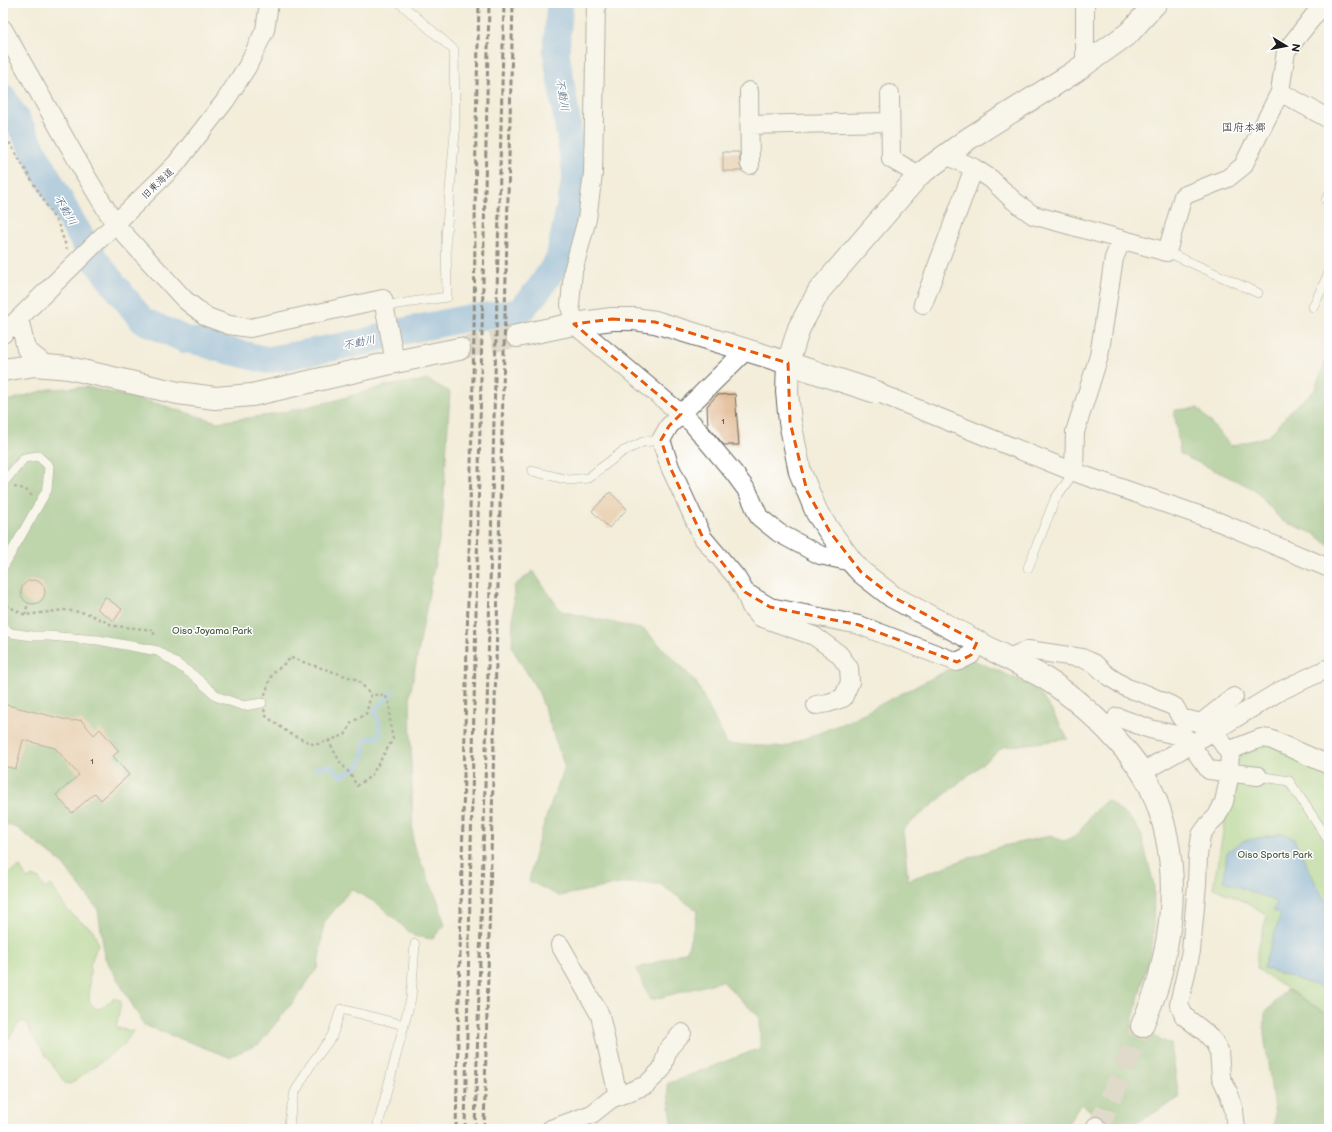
<svg xmlns="http://www.w3.org/2000/svg" width="1332" height="1132" font-family="'Balsamiq Sans','Klee One',sans-serif">
	<rect width="100%" height="100%" fill="#fff"/>
	<filter id="ink" filterUnits="userSpaceOnUse"><feTurbulence type="fractalNoise" baseFrequency=".025" numOctaves="2"/><feDisplacementMap in="SourceGraphic" scale="8" xChannelSelector="R" yChannelSelector="G"/><feConvolveMatrix kernelMatrix="1 2 1 2 8 2 1 2 1" color-interpolation-filters="sRGB"/></filter>
	<filter id="wash" filterUnits="userSpaceOnUse"><feTurbulence type="fractalNoise" baseFrequency=".012" numOctaves="4" result="noise"/><feDisplacementMap in="SourceGraphic" scale="16" xChannelSelector="R" yChannelSelector="G"/><feGaussianBlur stdDeviation="0.9" result="paint"/><feColorMatrix in="noise" values="0 0 0 0 0 0 0 0 0 0 0 0 0 0 0 0 0 1.4 0 .05"/><feComposite in="paint" operator="in"/></filter>
	<g filter="url(#wash)">
		<rect width="100%" height="100%" fill="#f3edda"/>
		<path fill="#9ed485" stroke="#5d7850" d="M 1260,740 L 1329,772 L 1329,1014 L 1322,1011 L 1257,969 L 1257,952 L 1267,915 L 1246,902 L 1213,888 L 1236,761 L 1240,750 Z
			M 20,867 L 27,879 L 34,877 L 39,879 L 44,889 L 51,885 L 67,910 L 80,921 L 93,930 L 98,944 L 90,965 L 89,1001 L 96,1009 L 101,1008 L 114,998 L 121,1001 L 116,1028 L 133,1031 L 123,1046 L 70,1084 L 65,1083 L 32,1035 L 27,1023 L 23,1021 L 18,1024 L 3,1048 L 3,874 L 9,873 Z"/>
		<path fill="#7eb672" stroke="#4d6947" d="M 1329,353 L 1329,546 L 1315,534 L 1282,521 L 1254,489 L 1180,454 L 1174,410 L 1198,408 L 1231,446 L 1269,436 L 1291,410 L 1314,391 Z
			M 428,380 L 450,392 L 442,525 L 410,695 L 413,844 L 438,901 L 445,925 L 432,939 L 414,936 L 378,904 L 351,889 L 324,923 L 318,967 L 294,1001 L 259,1044 L 229,1057 L 144,1025 L 105,958 L 98,910 L 61,862 L 17,828 L 3,824 L 3,402 L 49,389 L 87,387 L 159,404 L 217,422 L 270,415 L 333,401 L 385,386 Z
			M 533,571 L 561,611 L 645,630 L 696,682 L 727,744 L 784,747 L 846,722 L 944,672 L 969,658 L 1035,687 L 1052,711 L 1068,739 L 1003,747 L 903,829 L 908,880 L 999,847 L 1050,836 L 1064,841 L 1078,834 L 1093,812 L 1107,800 L 1132,820 L 1141,834 L 1154,885 L 1153,942 L 1131,1027 L 1171,1044 L 1179,1098 L 1127,1129 L 1116,1129 L 1081,1104 L 1067,1125 L 1070,1129 L 673,1129 L 667,1084 L 760,1048 L 760,1018 L 722,981 L 651,1000 L 636,969 L 687,951 L 698,911 L 660,884 L 626,883 L 559,896 L 529,881 C 536,841 550,805 565,768 L 539,693 L 512,648 L 514,586 Z
			M 1287,989 L 1322,1011 L 1329,1014 L 1329,1129 L 1274,1129 L 1275,1117 L 1264,1034 L 1265,1013 Z"/>
		<path fill="#70abe1" stroke="#46647e" d="M 1283,833 L 1294,839 L 1323,898 L 1329,905 L 1329,990 L 1263,968 L 1281,914 L 1273,911 L 1277,902 L 1224,881 L 1227,852 L 1243,841 Z"/>
		<g fill="none" stroke-linecap="round" stroke-linejoin="round">
			<path stroke="#70abe1" stroke-width="4.5" d="M 316,768 L 330,766 L 342,776 L 361,764 L 366,739 L 380,736 L 379,723 L 375,710 L 393,692"/>
			<path stroke="#70abe1" stroke-width="27" d="M 3,97 L 18,122 L 69,217 L 96,261 L 109,278 L 142,320 L 186,340 L 200,342 L 217,348 L 267,360 L 364,342 L 399,332 L 463,319 L 519,312 L 540,288 L 559,259 L 576,175 L 556,52 L 560,3"/>
		</g>
		<g id="blocks">
			<path fill="#e1b891" d="M 723,152 L 739,152 L 740,165 L 742,171 L 723,171 Z
				M 735,394 L 739,445 L 724,445 L 708,426 L 707,406 L 717,395 Z
				M 610,492 L 627,509 L 609,528 L 592,511 Z
				M21 592a12 12 0 1 1 24 0a12 12 0 1 1-24 0Z
				M 105,597 L 122,609 L 114,621 L 97,609 Z
				M 3,704 L 71,721 L 81,720 L 94,735 L 100,729 L 119,751 L 113,756 L 129,775 L 101,800 L 95,793 L 72,813 L 56,795 L 79,775 L 55,748 L 23,740 L 16,769 L 3,766 Z"/>
		</g>
	</g>
	<g filter="url(#ink)">
		<use href="#blocks" fill-opacity="0" stroke="#67655e" stroke-width="1"/>
		<g fill="none" stroke-linecap="round" stroke-linejoin="round">
			<path stroke="#c8c3b4" stroke-width="22" stroke-dasharray="22 11" stroke-linecap="butt" d="M 459,349 L 517,336
				M 1098,1129 L 1142,1026"/>
			<defs>
				<path id="service" d="M 1329,195 L 1326,200 L 1329,202
					M 1167,252 L 1258,293
					M 384,306 L 447,297 L 446,236 L 455,133 L 454,50 L 400,3
					M 1313,307 L 1329,273
					M 532,471 L 569,480 L 588,478 L 622,452 L 643,442 L 661,440
					M 3,483 L 24,458 L 38,456 L 49,466 L 47,490 L 3,567
					M 1028,568 L 1055,499 L 1074,472
					M 3,627 L 11,633 L 32,636 L 48,636 L 98,640 L 158,651 L 193,675 L 218,697 L 244,706 L 262,703
					M 1258,776 L 1289,781 L 1329,841
					M 289,1129 L 290,1115 L 295,1092 L 310,1066 L 332,1036 L 341,1009 L 404,1025
					M 377,1129 L 411,998 L 415,944"/>
				<path id="minor" d="M 596,3 L 593,174 L 587,219 L 573,271 L 570,305 L 574,324 L 681,414 L 745,351
					M 3,29 L 85,174 L 115,224 L 185,300 L 207,317 L 229,325 L 250,328 L 383,299 L 395,362
					M 1085,65 L 1085,3
					M 749,91 L 750,165
					M 1280,92 L 1329,119
					M 890,94 L 891,159 L 919,175
					M 750,125 L 890,122
					M 946,155 L 974,168 L 991,179 L 1014,201 L 1033,215 L 1167,252 L 1183,196 L 1228,178 L 1243,166 L 1280,92 L 1286,51 L 1324,3
					M 923,304 L 974,168
					M 19,318 L 26,349 L 47,366
					M 3,334 L 175,165 L 225,101 L 247,67 L 265,30 L 269,3
					M 876,392 L 1074,472 L 1219,522 L 1329,568
					M 1074,472 L 1075,432 L 1099,356 L 1114,258 L 1122,240
					M 745,592 L 770,607 L 859,625 L 957,662 L 971,655 L 977,642
					M 1008,658 L 1028,650 L 1082,658 L 1095,664 L 1108,676 L 1127,688 L 1143,693 L 1175,707 L 1181,718 L 1201,723 L 1234,697
					M 816,705 L 828,703 L 843,698 L 850,682 L 849,668 L 839,654 L 814,636 L 760,617 L 751,607 L 745,592 L 736,577 L 703,538 L 670,467 L 661,440 L 669,426 L 681,414 L 692,423 L 734,473 L 748,492 L 759,517 L 779,533 L 820,555 L 852,562
					M 1117,717 L 1150,729 L 1185,737 L 1209,770 L 1258,776
					M 1214,731 L 1230,754 L 1228,783 L 1224,802 L 1217,816 L 1208,825 L 1201,835 L 1198,856 L 1197,884 L 1191,951 L 1179,1004 L 1184,1016 L 1206,1033 L 1214,1042 L 1219,1052 L 1221,1077 L 1229,1094 L 1234,1110 L 1236,1129
					M 1228,751 L 1261,738 L 1270,739 L 1329,765
					M 1142,772 L 1214,731 L 1280,691 L 1329,668
					M 560,945 L 600,1015 L 618,1096
					M 1096,1126 L 1097,1129
					M 551,1129 L 592,1114 L 611,1099 L 646,1085 L 662,1069 L 668,1049 L 682,1033"/>
				<path id="tertiary" d="M 517,336 L 574,324 L 612,319 L 634,319 L 655,322 L 769,357 L 876,392
					M 3,370 L 35,365 L 69,368 L 178,393 L 215,398 L 252,395 L 395,362 L 459,349
					M 1142,1026 C 1147,1013 1153,1000 1157,987 C 1160,977 1162,967 1164,957 C 1177,899 1175,841 1150,786 C 1144,774 1136,763 1128,753 C 1103,723 1075,697 1043,677 L 893,597 L 861,572 L 852,562 L 830,532 L 817,513 L 800,472 L 790,422 L 787,392 L 788,363 L 799,328 L 819,291 L 919,175 L 968,139 L 1073,73 L 1129,33 L 1156,3"/>
			</defs>
			<use href="#service" stroke="#67655e" stroke-width="10"/>
			<use href="#minor" stroke="#67655e" stroke-width="20"/>
			<use href="#tertiary" stroke="#67655e" stroke-width="24"/>
			<path stroke="#67655e" stroke-width="2.5" stroke-dasharray="3 3" stroke-linecap="butt" d="M 3,132 L 59,226 L 67,249
				M 14,487 L 25,489 L 32,496
				M 3,600 L 6,605 L 25,615 L 64,610 L 87,613 L 114,626 L 154,630 L 154,638
				M 25,615 L 28,603
				M 291,658 L 358,680 L 371,695 L 366,714 L 352,722 L 345,735 L 315,745 L 290,734 L 266,716 L 262,703 L 272,674 Z
				M 328,740 L 340,762 L 350,774 L 357,786 L 371,776 L 393,739 L 390,724 L 390,705 L 385,695 L 371,695"/>
			<use href="#service" stroke="#fff" stroke-width="9"/>
			<use href="#minor" stroke="#fff" stroke-width="18"/>
			<use href="#tertiary" stroke="#fff" stroke-width="22"/>
			<path stroke="#1c1c1c" stroke-width="3" stroke-dasharray="6 3" stroke-linecap="butt" d="M 456,1129 L 474,334 L 476,126 L 479,3
				M 465,1129 L 489,3
				M 475,1129 L 486,752 L 504,3
				M 484,1129 L 513,3"/>
		</g>
	</g>
	<path d="M0 0H1332V1132H0ZM 612,319 L 655,322 L 788,363 L 790,422 L 807,491 L 830,532 L 861,572 L 893,597 L 977,642 L 971,655 L 957,662 L 859,625 L 770,607 L 745,592 L 703,538 L 670,467 L 661,440 L 669,426 L 681,414 L 574,324 Z" fill="#f3edda" fill-opacity=".55" fill-rule="evenodd"/>
	<path fill="none" stroke="#e8590c" stroke-width="3" stroke-dasharray="8 5" stroke-linejoin="round" d="M 612,319 L 655,322 L 788,363 L 790,422 L 807,491 L 830,532 L 861,572 L 893,597 L 977,642 L 971,655 L 957,662 L 859,625 L 770,607 L 745,592 L 703,538 L 670,467 L 661,440 L 669,426 L 681,414 L 574,324 Z"/>
	<g text-anchor="middle" stroke-width="3" stroke-linejoin="round" paint-order="stroke">
		<g font-size="8" fill="#4d4339">
			<text x="723" y="424">1</text>
			<text x="92" y="764">1</text>
		</g>
		<g font-size="10" fill="#1c1c1c" stroke="#fff">
			<text transform="translate(157 183) rotate(-44)" y="4">旧東海道</text>
		</g>
		<g font-size="10" fill="#4a5c41" stroke="#fff">
			<text x="212" y="634">Oiso Joyama Park</text>
			<text x="1275" y="858">Oiso Sports Park</text>
		</g>
		<g font-size="11" font-style="italic" fill="#425c75" stroke="#fff">
			<text transform="translate(563 95) rotate(81)" y="4">不動川</text>
			<text transform="translate(66 210) rotate(60)" y="4">不動川</text>
			<text transform="translate(359 342) rotate(-12)" y="4">不動川</text>
		</g>
		<g font-size="11" fill="#1c1c1c" stroke="#fff">
			<text x="1244" y="131">国府本郷</text>
		</g>
	</g>
	<rect width="1332" height="1132" fill="none" stroke="#fff" stroke-width="16"/>
	<g transform="translate(1286 46) rotate(100)" stroke="#ffffff" stroke-width="3" paint-order="stroke">
	<path d="M0-3L7 15L0 10L-7 15Z" fill="#1c1c1c"/>
	<text y="-6" font-size="11" font-weight="bold" text-anchor="middle" fill="#1c1c1c">N</text>
	</g>
</svg>
